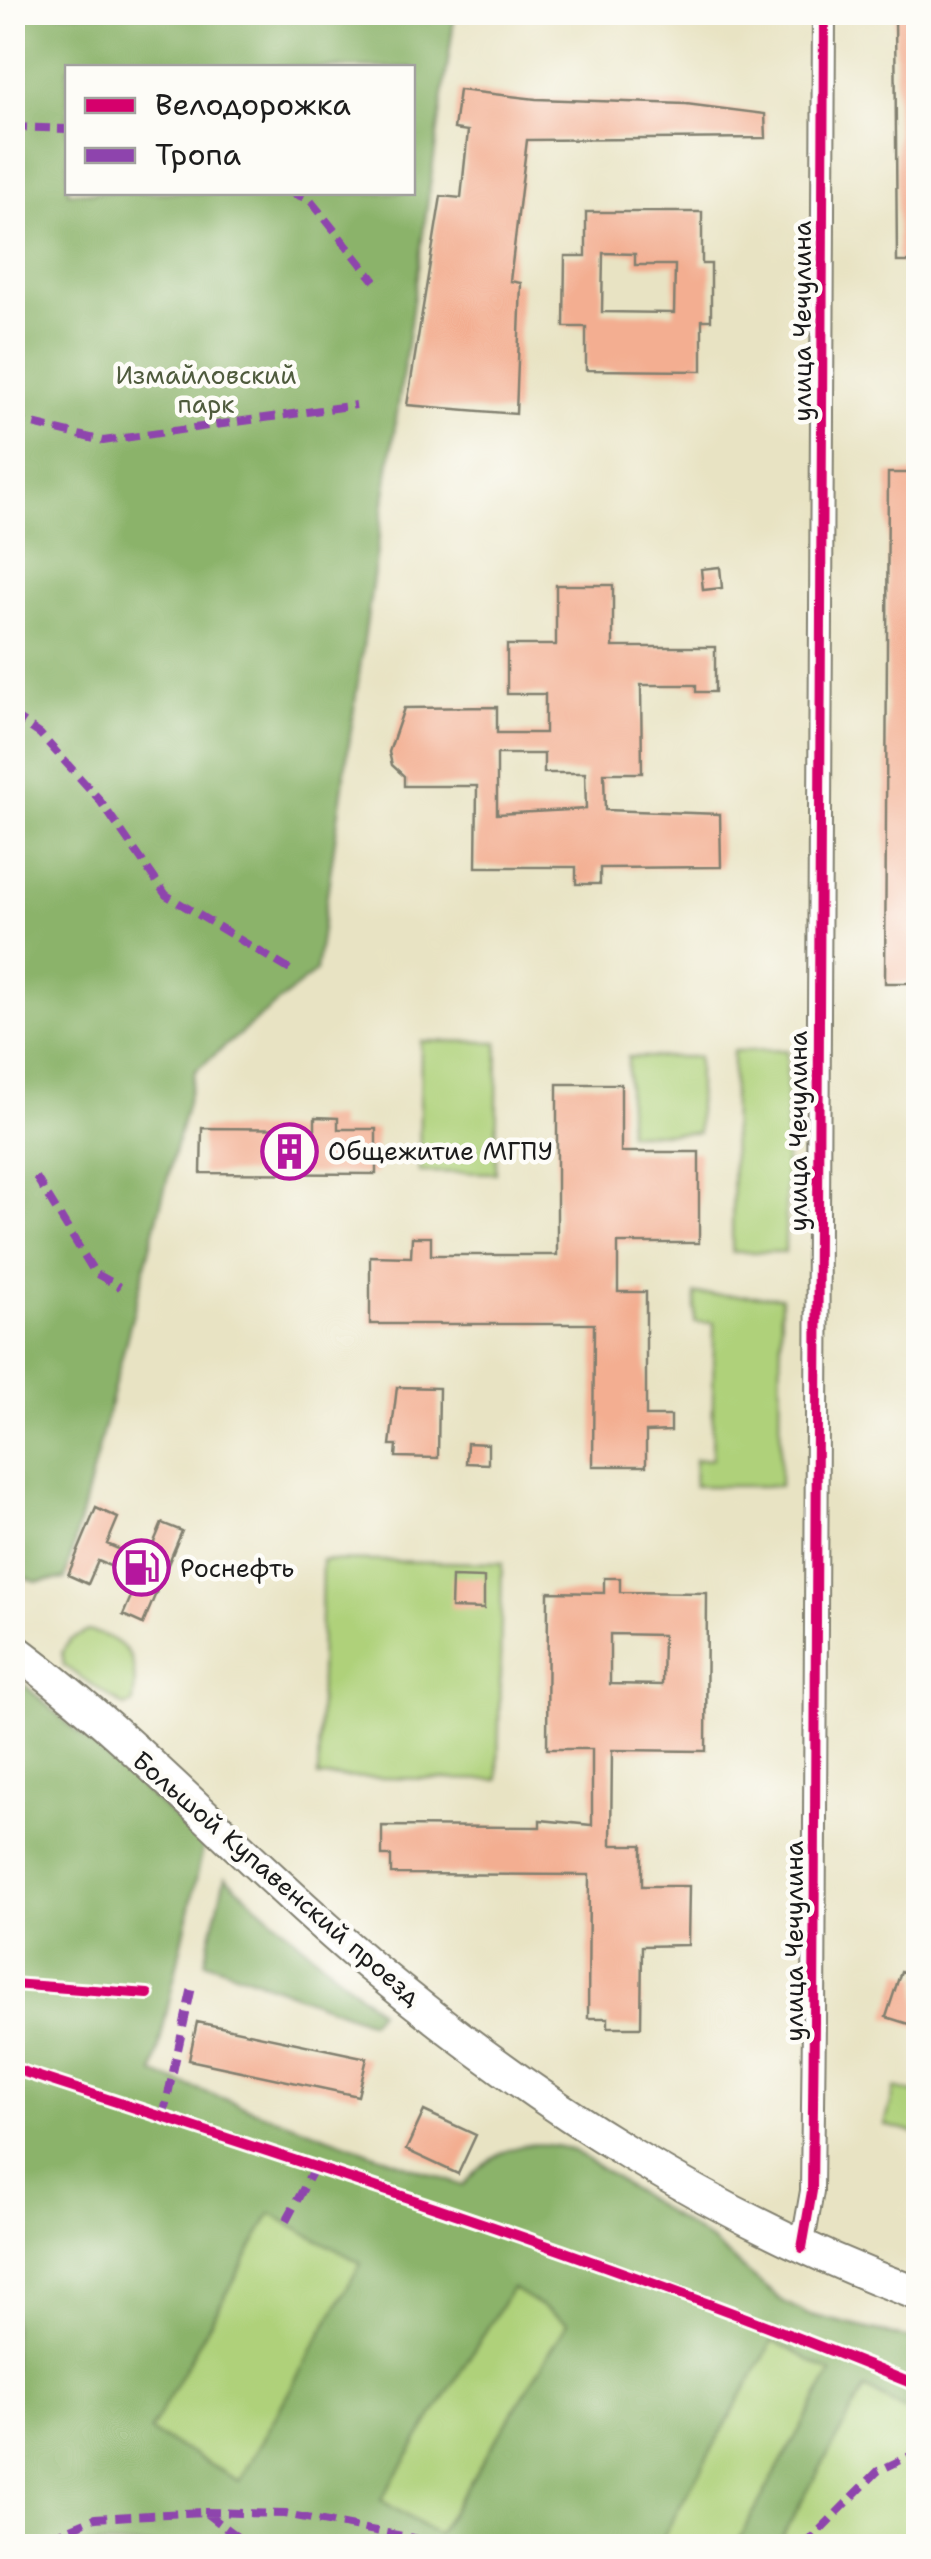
<svg xmlns="http://www.w3.org/2000/svg" width="931" height="2559" font-family="'Shantell Sans',sans-serif">
	<rect width="100%" height="100%" fill="#fdfcf7"/>
	<filter id="ink" filterUnits="userSpaceOnUse"><feTurbulence type="fractalNoise" baseFrequency=".01" numOctaves="2"/><feDisplacementMap in="SourceGraphic" scale="20" xChannelSelector="R" yChannelSelector="G"/><feConvolveMatrix kernelMatrix="1 2 1 2 8 2 1 2 1" color-interpolation-filters="sRGB"/></filter>
	<filter id="wash" filterUnits="userSpaceOnUse"><feTurbulence type="fractalNoise" baseFrequency=".0048" numOctaves="4" result="noise"/><feDisplacementMap in="SourceGraphic" scale="40" xChannelSelector="R" yChannelSelector="G"/><feGaussianBlur stdDeviation="2.25" result="paint"/><feColorMatrix in="noise" values="0 0 0 0 0 0 0 0 0 0 0 0 0 0 0 0 0 1.4 0 .05"/><feComposite in="paint" operator="in"/></filter>
	<g filter="url(#wash)">
		<rect width="100%" height="100%" fill="#e8e3c3"/>
		<path fill="#afd17a" stroke="#66764b" stroke-width="2.5" d="M 421,1041 L 498,1042 L 496,1173 L 419,1172 Z
			M 787,1050 L 785,1252 L 732,1252 L 733,1051 Z
			M 628,1057 L 698,1057 L 698,1133 L 628,1133 Z
			M 695,1294 L 781,1297 L 780,1486 L 694,1486 L 695,1460 L 712,1459 L 714,1323 L 695,1322 Z
			M 322,1560 L 502,1563 L 498,1780 L 318,1777 Z
			M 88,1631 C 131,1640 139,1661 133,1703 L 125,1707 L 64,1666 L 62,1652 L 70,1640 Z
			M 13,1681 L 21,1682 L 204,1844 L 153,2073 L 463,2186 C 493,2151 528,2135 574,2151 L 713,2243 L 779,2299 L 806,2314 L 918,2341 L 918,2546 L 13,2546 Z
			M 895,2088 L 918,2094 L 918,2134 L 885,2125 Z"/>
		<path fill="#8bb36a" stroke="#546843" stroke-width="2.5" fill-rule="evenodd" d="M 12,13 L 455,13 L 316,971 L 195,1071 L 65,1579 L 36,1582 L 12,1572 ZM 68,68 L 412,68 L 412,192 L 68,192 Z
			M 12,1674 L 204,1844 L 153,2073 L 463,2186 C 495,2150 525,2134 574,2151 L 713,2243 L 779,2299 L 806,2314 L 918,2341 L 918,2417 L 865,2388 L 777,2546 L 735,2546 L 831,2373 L 773,2340 L 658,2546 L 13,2546 ZM 271,2214 L 361,2263 L 239,2481 L 150,2431 ZM 512,2288 L 568,2323 L 437,2535 L 381,2500 Z
			M 225,1877 L 379,2011 L 370,2022 L 205,1961 Z"/>
		<g id="blocks">
			<path fill="#f3ae91" fill-rule="evenodd" d="M 895,12 L 918,12 L 918,262 L 897,262 Z
				M 459,90 L 536,99 L 686,104 L 765,114 L 766,138 L 527,140 L 510,281 L 521,283 L 516,414 L 407,405 L 441,196 L 461,198 L 468,131 L 454,129 Z
				M 586,212 L 702,212 L 702,264 L 711,264 L 711,320 L 702,320 L 702,371 L 586,370 L 586,327 L 564,327 L 565,256 L 586,256 ZM 603,253 L 635,254 L 635,265 L 675,265 L 674,313 L 602,312 Z
				M 888,473 L 918,473 L 918,983 L 885,983 Z
				M 720,567 L 722,588 L 703,590 L 701,569 Z
				M 556,585 L 613,585 L 613,647 L 715,647 L 715,692 L 696,692 L 696,685 L 641,685 L 642,773 L 604,773 L 605,810 L 720,814 L 721,867 L 600,868 L 600,884 L 576,884 L 576,867 L 476,867 L 477,786 L 404,786 L 404,776 L 392,765 L 389,752 L 404,708 L 497,707 L 497,733 L 545,733 L 545,694 L 507,694 L 507,645 L 556,645 ZM 497,754 L 544,754 L 544,773 L 585,773 L 586,809 L 497,814 Z
				M 557,1084 L 621,1084 L 621,1152 L 699,1152 L 699,1243 L 618,1243 L 618,1292 L 646,1292 L 646,1416 L 671,1416 L 671,1431 L 646,1432 L 646,1466 L 593,1466 L 594,1324 L 370,1324 L 370,1256 L 411,1257 L 412,1237 L 431,1237 L 431,1255 L 557,1255 Z
				M 315,1117 L 338,1118 L 338,1129 L 376,1129 L 376,1174 L 201,1173 L 202,1128 L 315,1129 Z
				M 397,1387 L 439,1388 L 438,1458 L 396,1457 L 397,1445 L 390,1445 Z
				M 467,1443 L 488,1444 L 488,1464 L 466,1463 Z
				M 96,1508 L 118,1518 L 107,1544 L 146,1561 L 162,1523 L 182,1531 L 143,1624 L 123,1615 L 139,1578 L 98,1561 L 88,1584 L 68,1575 Z
				M 452,1577 L 484,1578 L 484,1609 L 451,1608 Z
				M 604,1578 L 620,1578 L 620,1592 L 707,1593 L 706,1751 L 612,1750 L 611,1845 L 642,1845 L 642,1886 L 689,1886 L 688,1945 L 642,1946 L 641,2027 L 608,2027 L 608,2018 L 588,2018 L 589,1875 L 391,1874 L 391,1856 L 382,1856 L 382,1826 L 540,1827 L 540,1820 L 592,1825 L 592,1749 L 547,1749 L 548,1592 L 604,1593 ZM 610,1634 L 663,1635 L 662,1685 L 610,1684 Z
				M 901,1971 L 918,1977 L 918,2027 L 886,2017 Z
				M 197,2022 L 367,2058 L 358,2096 L 189,2060 Z
				M 424,2111 L 476,2135 L 458,2174 L 406,2150 Z"/>
		</g>
	</g>
	<g filter="url(#ink)">
		<use href="#blocks" fill-opacity="0" stroke="#828070" stroke-width="2.5"/>
		<g fill="none" stroke-linecap="round" stroke-linejoin="round">
			<defs>
				<path id="minor" d="M 802,2248 L 812,2191 L 814,2022 L 824,12"/>
				<path id="secondary" d="M 12,1648 C 140,1743 247,1863 369,1965 C 536,2104 715,2219 918,2294"/>
			</defs>
			<use href="#minor" stroke="#828070" stroke-width="26"/>
			<use href="#secondary" stroke="#828070" stroke-width="36"/>
			<use href="#minor" stroke="#fff" stroke-width="22"/>
			<use href="#secondary" stroke="#fff" stroke-width="32"/>
			<path stroke="#8e44ad" stroke-width="8" stroke-dasharray="15 8" stroke-linecap="butt" d="M 12,127 L 68,129
				M 290,192 L 310,200 L 375,281
				M 12,419 L 103,441 L 356,405
				M 12,715 L 40,734 L 98,798 L 166,895 L 295,973
				M 36,1177 L 95,1273 L 120,1287
				M 12,1663 L 20,1654
				M 163,2117 L 192,1987
				M 286,2221 L 315,2167
				M 204,2512 L 285,2514 L 456,2546
				M 29,2546 L 95,2518 L 204,2512 L 249,2546
				M 804,2546 L 878,2471 L 918,2452"/>
			<defs>
				<path id="cycleway" d="M 12,1984 L 148,1994
					M 12,2068 C 316,2167 623,2264 918,2386
					M 802,2248 L 812,2191 L 814,2022 L 824,12"/>
			</defs>
			<use href="#cycleway" stroke="#fdfcf7" stroke-width="16"/>
			<use href="#cycleway" stroke="#d6006c" stroke-width="10"/>
		</g>
	</g>
	<defs>
		<symbol id="building-ring" viewBox="-11 -11 22 22"><circle r="9.5" fill="#fdfcf7" stroke="#b5179e" stroke-width="1.5"/><path d="M-4-6H4V6H1V3H-1V6H-4ZM-2.5-4.3h1.7v1.8h-1.7ZM.8-4.3h1.7v1.8H.8ZM-2.5-1h1.7V.8h-1.7ZM.8-1h1.7V.8H.8Z" fill="#b5179e"/></symbol>
		<symbol id="fuel-ring" viewBox="-11 -11 22 22"><circle r="9.5" fill="#fdfcf7" stroke="#b5179e" stroke-width="1.5"/><path d="M-5.5-6h7V0h2V4h1.3V-2.5L3-4.5l.8-.8L6-3V5H2.5V1h-1V6h-7ZM-4.2-4.7v3.2H.2V-4.7Z" fill="#b5179e"/></symbol>
	</defs>
	<g fill-rule="evenodd">
		<use href="#building-ring" x="258" y="1120" width="63" height="63"/>
		<use href="#fuel-ring" x="110" y="1536" width="63" height="63"/>
	</g>
	<g text-anchor="middle" stroke-width="9" stroke-linejoin="round" paint-order="stroke">
		<g font-size="25" fill="#1c1c1c" stroke="#fdfcf7">
			<text transform="translate(802 321) rotate(-90)" y="9">улица Чечулина</text>
			<text transform="translate(798 1131) rotate(-90)" y="9">улица Чечулина</text>
			<text transform="translate(277 1878) rotate(41)" y="9">Большой Купавенский проезд</text>
			<text transform="translate(794 1941) rotate(-90)" y="9">улица Чечулина</text>
		</g>
		<g font-size="25" fill="#4f5b3d" stroke="#fdfcf7">
			<text x="206" y="384">Измайловский<tspan x="206" dy="29">парк</tspan></text>
		</g>
		<g font-size="25" fill="#1c1c1c" stroke="#fdfcf7" text-anchor="start">
			<text x="328" y="1160">Общежитие МГПУ</text>
			<text x="180" y="1577">Роснефть</text>
		</g>
	</g>
	<rect width="931" height="2559" fill="none" stroke="#fdfcf7" stroke-width="50"/>
	<rect x="65" y="65" width="350" height="130" fill="#fdfcf7" stroke="#a3a29f" stroke-width="2.5"/>
	<rect x="85" y="98" width="50" height="15" fill="#d6006c" stroke="#a3a29f" stroke-width="2.5"/>
	<text x="155" y="115" font-size="30" fill="#1c1c1c">Велодорожка</text>
	<rect x="85" y="148" width="50" height="15" fill="#8e44ad" stroke="#a3a29f" stroke-width="2.5"/>
	<text x="155" y="165" font-size="30" fill="#1c1c1c">Тропа</text>
</svg>
